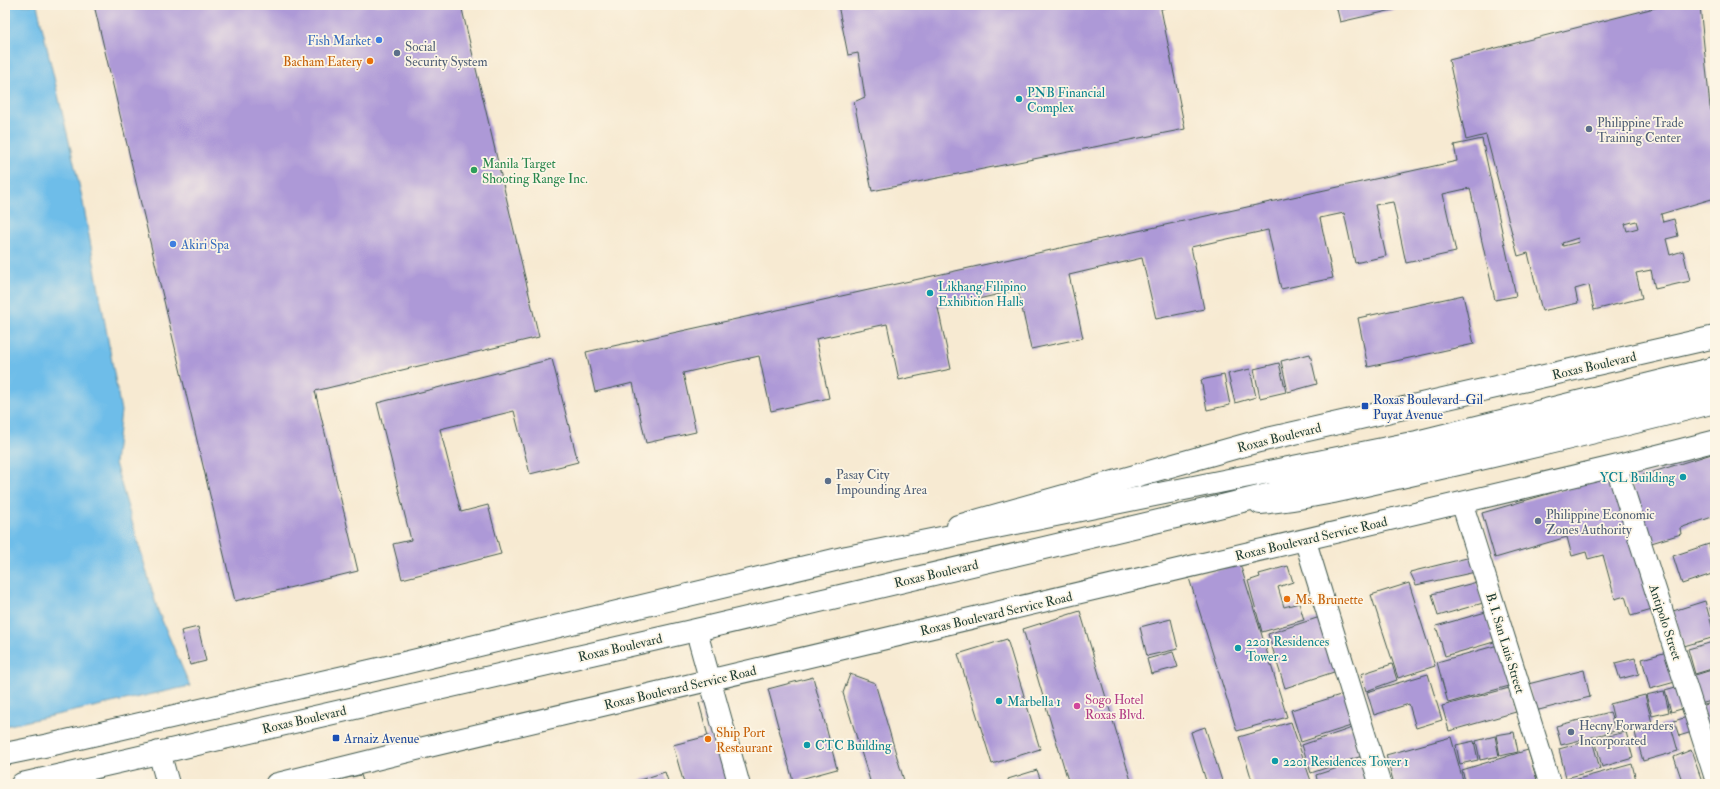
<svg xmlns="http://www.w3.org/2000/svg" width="1720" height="789" font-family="'IM FELL Double Pica',serif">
	<rect width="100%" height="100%" fill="#fcf5e5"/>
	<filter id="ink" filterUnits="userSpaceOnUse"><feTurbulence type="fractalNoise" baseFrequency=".025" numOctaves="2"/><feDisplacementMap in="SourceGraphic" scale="8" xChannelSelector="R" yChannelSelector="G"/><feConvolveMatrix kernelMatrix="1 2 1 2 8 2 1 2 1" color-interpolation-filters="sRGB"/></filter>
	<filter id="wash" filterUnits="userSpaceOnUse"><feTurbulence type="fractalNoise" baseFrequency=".012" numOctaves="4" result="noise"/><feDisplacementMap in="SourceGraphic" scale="16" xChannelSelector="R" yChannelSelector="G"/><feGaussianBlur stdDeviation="0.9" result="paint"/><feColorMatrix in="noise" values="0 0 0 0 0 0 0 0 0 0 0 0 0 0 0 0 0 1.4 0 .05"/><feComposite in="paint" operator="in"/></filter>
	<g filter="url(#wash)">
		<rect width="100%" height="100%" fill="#f7ead2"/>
		<path fill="#6ebde9" stroke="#467d8e" d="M 5,5 L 37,5 L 82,197 L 121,411 L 115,463 L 158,611 L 190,686 L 5,726 Z"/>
		<g id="blocks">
			<path fill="#ad99d7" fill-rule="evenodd" d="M 94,5 L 461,5 L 539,337 L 315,391 L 358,571 L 235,601 Z
				M 838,5 L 1167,5 L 1167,7 L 1161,9 L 1185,129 L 872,191 L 854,102 L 865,97 L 858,53 L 848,55 Z
				M 1336,5 L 1410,5 L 1410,6 L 1340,22 Z
				M 1666,5 L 1700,5 L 1710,107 L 1715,122 L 1715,198 L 1661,214 L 1663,222 L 1674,219 L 1678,236 L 1666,239 L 1670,255 L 1683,251 L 1690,281 L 1655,289 L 1651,270 L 1636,273 L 1642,298 L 1594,310 L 1589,285 L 1575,289 L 1578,303 L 1542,311 L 1528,253 L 1518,256 L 1486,135 L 1466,140 L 1449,60 ZM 1636,221 L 1638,228 L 1627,231 L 1625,224 ZM 1578,238 L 1579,242 L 1563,246 L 1562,243 Z
				M 1482,139 L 1516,296 L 1495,300 L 1470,188 L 1443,194 L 1456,252 L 1406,263 L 1393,202 L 1375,205 L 1386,256 L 1355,263 L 1344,213 L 1320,218 L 1333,278 L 1281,289 L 1268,230 L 1191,247 L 1204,309 L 1156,319 L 1142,258 L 1069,275 L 1083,338 L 1031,349 L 1018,290 L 938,308 L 951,369 L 899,380 L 887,324 L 816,339 L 829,398 L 771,411 L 759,356 L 683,373 L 696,432 L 646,443 L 633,383 L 595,392 L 586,352 L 1457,161 L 1454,145 Z
				M 1463,295 L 1474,344 L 1368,367 L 1358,318 Z
				M 1310,354 L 1317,384 L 1288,392 L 1281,361 Z
				M 552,359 L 578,462 L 530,474 L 514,411 L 440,429 L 461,512 L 488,505 L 501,554 L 402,579 L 393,544 L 411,540 L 377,403 Z
				M 1279,363 L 1286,392 L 1260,398 L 1254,369 Z
				M 1250,369 L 1256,397 L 1235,403 L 1228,374 Z
				M 1224,375 L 1230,405 L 1207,410 L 1201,380 Z
				M 1715,453 L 1715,516 L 1680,528 L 1681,534 L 1648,544 L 1630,479 Z
				M 1614,475 L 1659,608 L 1631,616 L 1625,596 L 1615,599 L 1603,555 L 1588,559 L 1586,552 L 1572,556 L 1567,537 L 1495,558 L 1482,513 Z
				M 1709,544 L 1715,562 L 1715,573 L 1682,584 L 1673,556 Z
				M 1475,556 L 1480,571 L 1416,585 L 1410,572 Z
				M 1240,564 L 1287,717 L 1237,731 L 1189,578 Z
				M 1288,566 L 1293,582 L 1278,587 L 1284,607 L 1299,603 L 1304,620 L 1262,632 L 1248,581 L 1260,577 L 1259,574 Z
				M 1477,582 L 1483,603 L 1438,616 L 1432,594 Z
				M 1409,583 L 1435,666 L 1398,678 L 1371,595 Z
				M 1705,601 L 1715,637 L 1684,646 L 1673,611 Z
				M 1715,606 L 1715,623 L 1710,608 Z
				M 1080,611 L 1132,784 L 1069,784 L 1023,629 Z
				M 1486,612 L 1494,642 L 1445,656 L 1436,626 Z
				M 1323,616 L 1340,670 L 1285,688 L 1268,634 Z
				M 1171,619 L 1178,649 L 1147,656 L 1140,627 Z
				M 198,627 L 206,661 L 190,665 L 181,631 Z
				M 1007,639 L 1040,749 L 992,764 L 958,654 Z
				M 1713,642 L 1715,650 L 1715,668 L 1695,674 L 1688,649 Z
				M 1498,645 L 1509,686 L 1448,703 L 1437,662 Z
				M 1173,652 L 1178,667 L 1151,674 L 1147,659 Z
				M 1667,652 L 1675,682 L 1650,689 L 1642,659 Z
				M 1635,658 L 1639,674 L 1620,679 L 1615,663 Z
				M 1392,664 L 1397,680 L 1366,691 L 1361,674 Z
				M 1715,669 L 1715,700 L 1700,704 L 1692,676 Z
				M 1584,670 L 1590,697 L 1535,711 L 1528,684 Z
				M 850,674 L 875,683 L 905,784 L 871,784 L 843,693 Z
				M 1428,674 L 1442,720 L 1416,728 L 1409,704 L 1374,715 L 1367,692 Z
				M 813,677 L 837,769 L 793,781 L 768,689 Z
				M 1679,686 L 1685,708 L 1671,712 L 1665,690 Z
				M 1509,688 L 1516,712 L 1449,731 L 1442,706 Z
				M 1664,691 L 1669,712 L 1652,716 L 1646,695 Z
				M 1347,693 L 1357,724 L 1301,742 L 1291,710 Z
				M 1645,695 L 1652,723 L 1617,732 L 1610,704 Z
				M 711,700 L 733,784 L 684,784 L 673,745 L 708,736 L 699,703 Z
				M 1715,702 L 1715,723 L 1707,725 L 1701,706 Z
				M 1610,712 L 1615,731 L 1561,745 L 1556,726 Z
				M 1687,717 L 1692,732 L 1679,736 L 1674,721 Z
				M 1291,722 L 1312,784 L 1253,784 L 1239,737 Z
				M 1670,723 L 1678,751 L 1643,761 L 1635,733 Z
				M 1715,725 L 1715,742 L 1710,726 Z
				M 1358,726 L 1368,754 L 1311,773 L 1302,745 Z
				M 1205,727 L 1222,781 L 1215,784 L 1207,784 L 1191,732 Z
				M 1514,732 L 1518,752 L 1500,756 L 1496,735 Z
				M 1626,732 L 1633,758 L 1602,767 L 1595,739 Z
				M 1495,736 L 1499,756 L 1480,760 L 1476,741 Z
				M 1451,737 L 1464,784 L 1394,784 L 1386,755 Z
				M 1592,740 L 1600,769 L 1566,778 L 1559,749 Z
				M 1474,741 L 1478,760 L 1460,764 L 1456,745 Z
				M 1528,750 L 1538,783 L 1466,784 L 1462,770 Z
				M 1691,750 L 1702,781 L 1695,784 L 1683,784 L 1674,757 Z
				M 1369,758 L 1373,784 L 1318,784 L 1316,775 Z
				M 1632,764 L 1637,784 L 1568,784 L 1567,782 Z
				M 1037,770 L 1042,784 L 1009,784 L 1008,779 Z
				M 665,772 L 669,784 L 627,784 Z
				M 361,775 L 364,784 L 323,784 L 323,783 Z"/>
		</g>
	</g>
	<g filter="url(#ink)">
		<use href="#blocks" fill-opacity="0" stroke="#3f574c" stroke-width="1"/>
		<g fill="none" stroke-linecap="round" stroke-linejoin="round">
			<defs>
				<path id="minor" d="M 1616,466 L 1715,777
					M 1462,503 L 1550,784
					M 1305,540 L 1380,784
					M 696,630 L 739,784
					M 276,784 L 418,749 L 1616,466 L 1715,441"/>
				<path id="major" d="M 1260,503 C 1315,498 1369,484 1423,472 C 1521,450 1618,427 1715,402
					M 958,526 L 1259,441 L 1715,337
					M 159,752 L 168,784"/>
				<path id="highway" d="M 5,754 L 49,745 L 396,665 L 847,557 L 1417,442 L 1715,368
					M 22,784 L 696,630 L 1218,507 L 1715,385"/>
			</defs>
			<use href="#minor" stroke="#3f574c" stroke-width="23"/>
			<use href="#major" stroke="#3f574c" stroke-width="24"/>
			<use href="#highway" stroke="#3f574c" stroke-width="24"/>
			<use href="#minor" stroke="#fff" stroke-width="21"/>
			<use href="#major" stroke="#fff" stroke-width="22"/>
			<use href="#highway" stroke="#fff" stroke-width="22"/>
		</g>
	</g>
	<g fill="#3f7fe0" stroke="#fcf5e5" stroke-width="1.5">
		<circle cx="379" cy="40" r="4"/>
		<circle cx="173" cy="244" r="4"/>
	</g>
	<g fill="#5c6f8a" stroke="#fcf5e5" stroke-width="1.5">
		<circle cx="397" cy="53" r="4"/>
		<circle cx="1589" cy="129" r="4"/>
		<circle cx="828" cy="481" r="4"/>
		<circle cx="1538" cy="521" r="4"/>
		<circle cx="1571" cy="732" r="4"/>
	</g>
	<g fill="#e8710a" stroke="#fcf5e5" stroke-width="1.5">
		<circle cx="370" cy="61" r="4"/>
		<circle cx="1287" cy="599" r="4"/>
		<circle cx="708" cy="739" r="4"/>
	</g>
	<g fill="#0f9aa8" stroke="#fcf5e5" stroke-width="1.5">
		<circle cx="1019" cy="99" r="4"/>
		<circle cx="930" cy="293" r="4"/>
		<circle cx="1683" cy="477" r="4"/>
		<circle cx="1238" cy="648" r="4"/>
		<circle cx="999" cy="701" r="4"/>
		<circle cx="807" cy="745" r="4"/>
		<circle cx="1275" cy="761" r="4"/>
	</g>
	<circle fill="#2e9e5b" stroke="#fcf5e5" stroke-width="1.5" cx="474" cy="170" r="4"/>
	<g fill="#1a4fb4" stroke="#fcf5e5" stroke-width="1.5">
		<rect x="1361" y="402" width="8" height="8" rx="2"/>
		<rect x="332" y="734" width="8" height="8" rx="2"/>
	</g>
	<circle fill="#d1479c" stroke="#fcf5e5" stroke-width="1.5" cx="1077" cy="706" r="4"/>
	<g text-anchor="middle" stroke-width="3.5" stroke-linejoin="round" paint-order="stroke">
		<g font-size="13" fill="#366cbe" stroke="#fcf5e5" text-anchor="end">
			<text x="371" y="45">Fish Market</text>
			<text x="181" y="249" text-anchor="start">Akiri Spa</text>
		</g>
		<g font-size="13" fill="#4e5e75" stroke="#fcf5e5" text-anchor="start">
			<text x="405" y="51">Social<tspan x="405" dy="15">Security System</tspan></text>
			<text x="1597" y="127">Philippine Trade<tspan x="1597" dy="15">Training Center</tspan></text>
			<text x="836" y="479">Pasay City<tspan x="836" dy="15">Impounding Area</tspan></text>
			<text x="1546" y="519">Philippine Economic<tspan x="1546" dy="15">Zones Authority</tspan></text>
			<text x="1579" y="730">Hecny Forwarders<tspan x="1579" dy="15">Incorporated</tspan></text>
		</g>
		<g font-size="13" fill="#c56008" stroke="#fcf5e5" text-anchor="start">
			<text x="362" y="66" text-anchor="end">Bacham Eatery</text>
			<text x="1295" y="604">Ms. Brunette</text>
			<text x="716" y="737">Ship Port<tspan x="716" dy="15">Restaurant</tspan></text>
		</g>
		<g font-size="13" fill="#0d838f" stroke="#fcf5e5" text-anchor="start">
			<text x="1027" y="97">PNB Financial<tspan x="1027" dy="15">Complex</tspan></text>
			<text x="938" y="291">Likhang Filipino<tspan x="938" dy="15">Exhibition Halls</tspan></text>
			<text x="1675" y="482" text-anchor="end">YCL Building</text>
			<text x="1246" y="646">2201 Residences<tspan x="1246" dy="15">Tower 2</tspan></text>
			<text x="1007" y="706">Marbella 1</text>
			<text x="815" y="750">CTC Building</text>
			<text x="1283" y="766">2201 Residences Tower 1</text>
		</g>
		<g font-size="13" fill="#27864d" stroke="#fcf5e5" text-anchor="start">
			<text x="482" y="168">Manila Target<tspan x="482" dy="15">Shooting Range Inc.</tspan></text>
		</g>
		<g font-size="13" fill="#1f3d34" stroke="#fcf5e5">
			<text transform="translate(1594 365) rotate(-13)" y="5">Roxas Boulevard</text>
			<text transform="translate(1279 437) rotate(-14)" y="5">Roxas Boulevard</text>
			<text transform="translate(1311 538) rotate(-13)" y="5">Roxas Boulevard Service Road</text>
			<text transform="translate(936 573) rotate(-13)" y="5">Roxas Boulevard</text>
			<text transform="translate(996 613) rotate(-13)" y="5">Roxas Boulevard Service Road</text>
			<text transform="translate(1666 622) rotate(72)" y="5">Antipolo Street</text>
			<text transform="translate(1506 643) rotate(73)" y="5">B. I. San Luis Street</text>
			<text transform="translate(620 647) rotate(-13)" y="5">Roxas Boulevard</text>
			<text transform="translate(680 687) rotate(-13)" y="5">Roxas Boulevard Service Road</text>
			<text transform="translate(304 719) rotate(-13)" y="5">Roxas Boulevard</text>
		</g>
		<g font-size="13" fill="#164399" stroke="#fcf5e5" text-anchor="start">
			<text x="1373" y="404">Roxas Boulevard–Gil<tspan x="1373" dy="15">Puyat Avenue</tspan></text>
			<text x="344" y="743">Arnaiz Avenue</text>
		</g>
		<g font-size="13" fill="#b23c85" stroke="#fcf5e5" text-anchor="start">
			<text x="1085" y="704">Sogo Hotel<tspan x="1085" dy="15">Roxas Blvd.</tspan></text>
		</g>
	</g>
	<rect width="1720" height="789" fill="none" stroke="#fcf5e5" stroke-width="20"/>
</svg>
